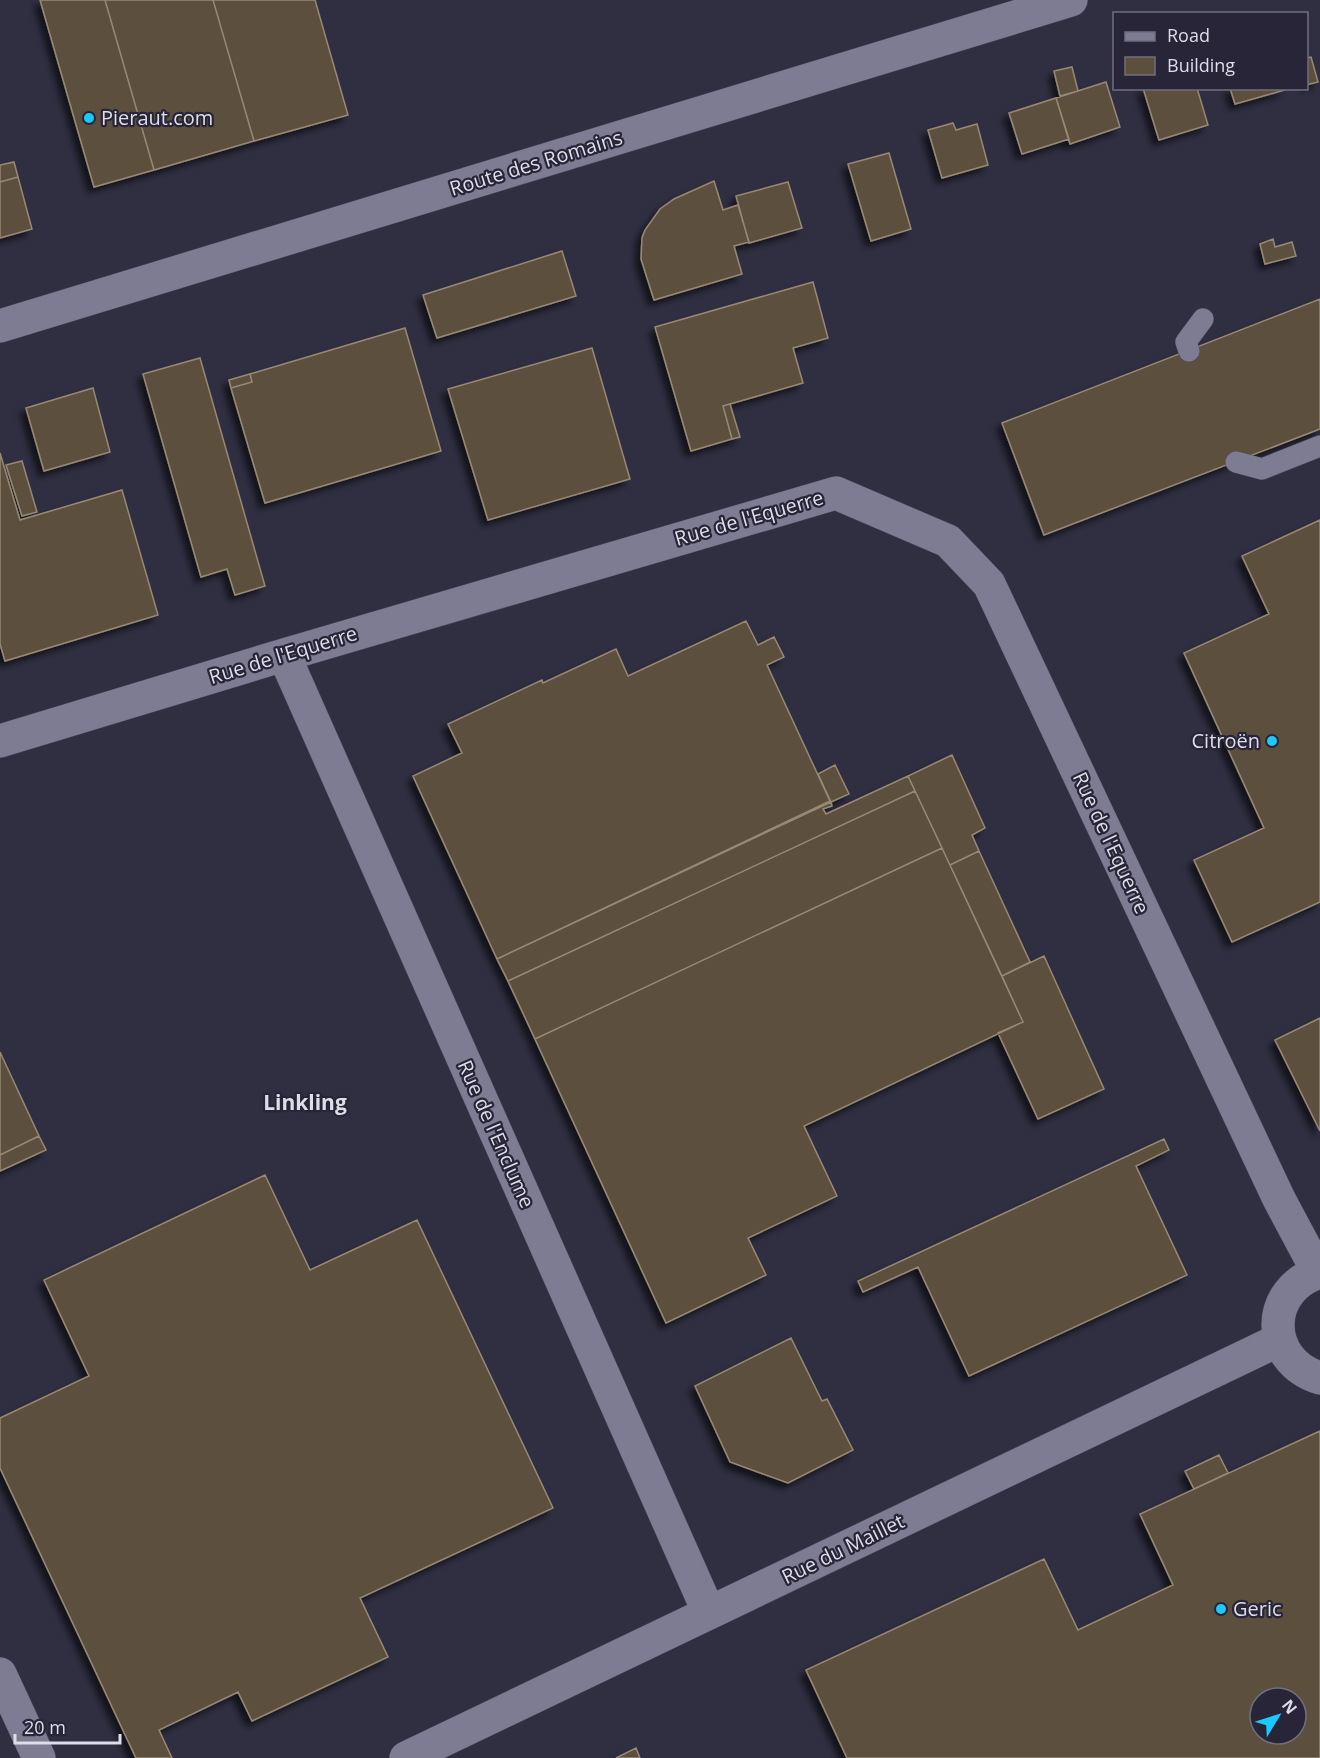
<svg xmlns="http://www.w3.org/2000/svg" width="1320" height="1758" font-family="'Open Sans',sans-serif">
	<defs>
		<filter id="shadow"><feDropShadow dx="-5.5" dy="5.5" stdDeviation="3" flood-color="#0009"/></filter>
	</defs>
	<rect width="100%" height="100%" fill="#302f42"/>
	<path fill="#5c4f3c" stroke="#978974" stroke-width="1.5" fill-rule="evenodd" filter="url(#shadow)" d="M 40,0 L 105,0 L 154,170 L 94,187 Z
		M 105,0 L 213,0 L 254,141 L 154,170 Z
		M 213,0 L 315,0 L 348,115 L 254,141 Z
		M 1311,57 L 1318,82 L 1306,85 L 1306,58 Z
		M 1072,67 L 1078,91 L 1060,96 L 1054,71 Z
		M 1106,82 L 1120,127 L 1070,144 L 1056,98 Z
		M 1143,88 L 1197,88 L 1208,125 L 1159,140 Z
		M 1230,88 L 1285,88 L 1285,90 L 1235,104 Z
		M 1056,98 L 1069,139 L 1022,154 L 1009,113 Z
		M 953,123 L 956,130 L 977,124 L 988,165 L 942,178 L 928,130 Z
		M 889,153 L 911,229 L 871,241 L 848,164 Z
		M 14,162 L 18,177 L 0,182 L 0,165 Z
		M 18,177 L 32,229 L 0,238 L 0,182 Z
		M 714,181 L 723,210 L 738,205 L 749,242 L 734,246 L 742,274 L 654,300 L 641,259 L 642,238 L 645,230 L 660,209 L 674,199 Z
		M 788,182 L 802,228 L 749,243 L 736,196 Z
		M 1273,239 L 1275,247 L 1292,242 L 1296,256 L 1265,264 L 1260,244 Z
		M 562,251 L 576,296 L 437,338 L 423,295 Z
		M 813,282 L 828,338 L 793,348 L 803,383 L 723,406 L 732,439 L 691,451 L 655,327 Z
		M 1320,299 L 1320,429 L 1044,535 L 1002,423 Z
		M 405,328 L 441,451 L 265,503 L 231,388 L 252,382 L 250,374 Z
		M 592,348 L 630,479 L 488,520 L 448,389 Z
		M 200,358 L 265,586 L 235,595 L 227,569 L 201,577 L 143,374 Z
		M 250,374 L 252,382 L 231,388 L 229,380 Z
		M 93,388 L 110,452 L 44,471 L 26,408 Z
		M 730,404 L 740,437 L 732,439 L 723,406 Z
		M 0,453 L 20,520 L 122,490 L 158,615 L 5,661 L 0,644 Z
		M 22,461 L 37,512 L 22,516 L 6,465 Z
		M 1320,520 L 1320,902 L 1232,942 L 1194,860 L 1264,828 L 1184,653 L 1269,614 L 1242,556 Z
		M 746,621 L 758,645 L 774,637 L 784,657 L 767,665 L 830,801 L 497,959 L 413,776 L 462,753 L 448,724 L 542,680 L 543,683 L 616,649 L 628,676 Z
		M 952,755 L 985,828 L 972,835 L 979,851 L 950,865 L 908,776 Z
		M 835,765 L 849,794 L 831,802 L 818,774 Z
		M 908,776 L 915,791 L 508,981 L 497,959 L 831,802 L 832,806 L 823,809 L 826,814 Z
		M 915,791 L 942,848 L 535,1039 L 508,981 Z
		M 942,848 L 1023,1022 L 804,1126 L 837,1196 L 748,1238 L 766,1275 L 666,1323 L 535,1039 Z
		M 979,851 L 1030,962 L 1002,976 L 950,865 Z
		M 1044,956 L 1104,1089 L 1038,1119 L 998,1033 L 1023,1022 L 1002,976 Z
		M 1320,1018 L 1320,1131 L 1275,1040 Z
		M 0,1052 L 39,1136 L 0,1155 Z
		M 39,1136 L 46,1150 L 0,1171 L 0,1155 Z
		M 1164,1139 L 1169,1150 L 1136,1166 L 1187,1275 L 969,1376 L 918,1267 L 863,1292 L 858,1281 Z
		M 265,1175 L 310,1270 L 417,1220 L 553,1508 L 360,1598 L 388,1657 L 252,1721 L 238,1692 L 159,1730 L 172,1758 L 136,1758 L 0,1468 L 0,1418 L 89,1376 L 44,1280 Z
		M 791,1338 L 822,1401 L 827,1399 L 853,1450 L 788,1483 L 730,1462 L 695,1386 Z
		M 1320,1431 L 1320,1758 L 847,1758 L 806,1670 L 1044,1559 L 1078,1630 L 1173,1585 L 1140,1514 ZM 1260,1698 L 1296,1698 L 1296,1734 L 1260,1734 Z
		M 1219,1455 L 1228,1473 L 1194,1489 L 1185,1471 Z
		M 636,1748 L 640,1758 L 616,1758 Z"/>
	<g fill="none" stroke-linecap="round" stroke-linejoin="round">
		<defs>
			<path id="lane" d="M 1189,351 L 1186,342 L 1203,319
				M 1236,462 L 1262,469 L 1320,446"/>
			<path id="street" d="M 284,655 L 709,1613
				M 0,741 L 284,655 L 836,493 L 948,541 L 989,584 L 1279,1199 L 1318,1272
				M 1320,1272 C 1264,1289 1264,1361 1320,1378
				M 0,1674 L 39,1758
				M 406,1758 L 1279,1340"/>
			<path id="secondary" d="M 0,326 L 1071,0"/>
		</defs>
		<use href="#lane" stroke="#4c4a5a" stroke-width="22"/>
		<use href="#street" stroke="#4c4a5a" stroke-width="34"/>
		<use href="#secondary" stroke="#4c4a5a" stroke-width="34"/>
		<use href="#lane" stroke="#7e7c93" stroke-width="21"/>
		<use href="#street" stroke="#7e7c93" stroke-width="33"/>
		<use href="#secondary" stroke="#7e7c93" stroke-width="33"/>
	</g>
	<g fill="#1cc9fc" stroke="#272537" stroke-width="2">
		<circle cx="89" cy="118" r="6"/>
		<circle cx="1272" cy="741" r="6"/>
		<circle cx="1221" cy="1609" r="6"/>
	</g>
	<g text-anchor="middle" stroke-width="4.5" stroke-linejoin="round" paint-order="stroke">
		<g font-size="20" fill="#deddea" stroke="#272537" text-anchor="start">
			<text x="101" y="125">Pieraut.com</text>
			<text x="1260" y="748" text-anchor="end">Citroën</text>
			<text x="1233" y="1616">Geric</text>
		</g>
		<g font-size="20" fill="#deddea" stroke="#272537">
			<text transform="translate(536 163) rotate(-17)" y="7">Route des Romains</text>
			<text transform="translate(749 518) rotate(-16)" y="7">Rue de l'Equerre</text>
			<text transform="translate(283 655) rotate(-17)" y="7">Rue de l'Equerre</text>
			<text transform="translate(1111 843) rotate(65)" y="7">Rue de l'Equerre</text>
			<text transform="translate(496 1134) rotate(66)" y="7">Rue de l'Enclume</text>
			<text transform="translate(843 1549) rotate(-26)" y="7">Rue du Maillet</text>
		</g>
		<g font-size="21" font-weight="bold" fill="#deddea" stroke="#272537">
			<text x="305" y="1110">Linkling</text>
		</g>
	</g>
	<rect x="1113" y="12" width="195" height="78" fill="#272537" stroke="#706f7f" stroke-width="1.5"/>
	<rect x="1125" y="32" width="30" height="9" fill="#7e7c93" stroke="#706f7f" stroke-width="1.5"/>
	<text x="1167" y="42" font-size="18" fill="#deddea">Road</text>
	<rect x="1125" y="57" width="30" height="18" fill="#5c4f3c" stroke="#706f7f" stroke-width="1.5"/>
	<text x="1167" y="72" font-size="18" fill="#deddea">Building</text>
	<g transform="translate(1278 1716) rotate(52)"><circle r="28" fill="#272537" stroke="#706f7f" stroke-width="1.5"/>
	<path d="M0-4.5L10 22L0 15L-10 22Z" fill="#1cc9fc"/>
	<text y="-9" font-size="16" font-weight="bold" text-anchor="middle" fill="#deddea">N</text>
	</g>
	<path d="M15 1734v9h105v-9" fill="none" stroke="#deddea" stroke-width="3"/>
	<text x="24" y="1734" font-size="18" fill="#deddea" stroke="#272537" stroke-width="4.5" paint-order="stroke">20 m</text>
</svg>
